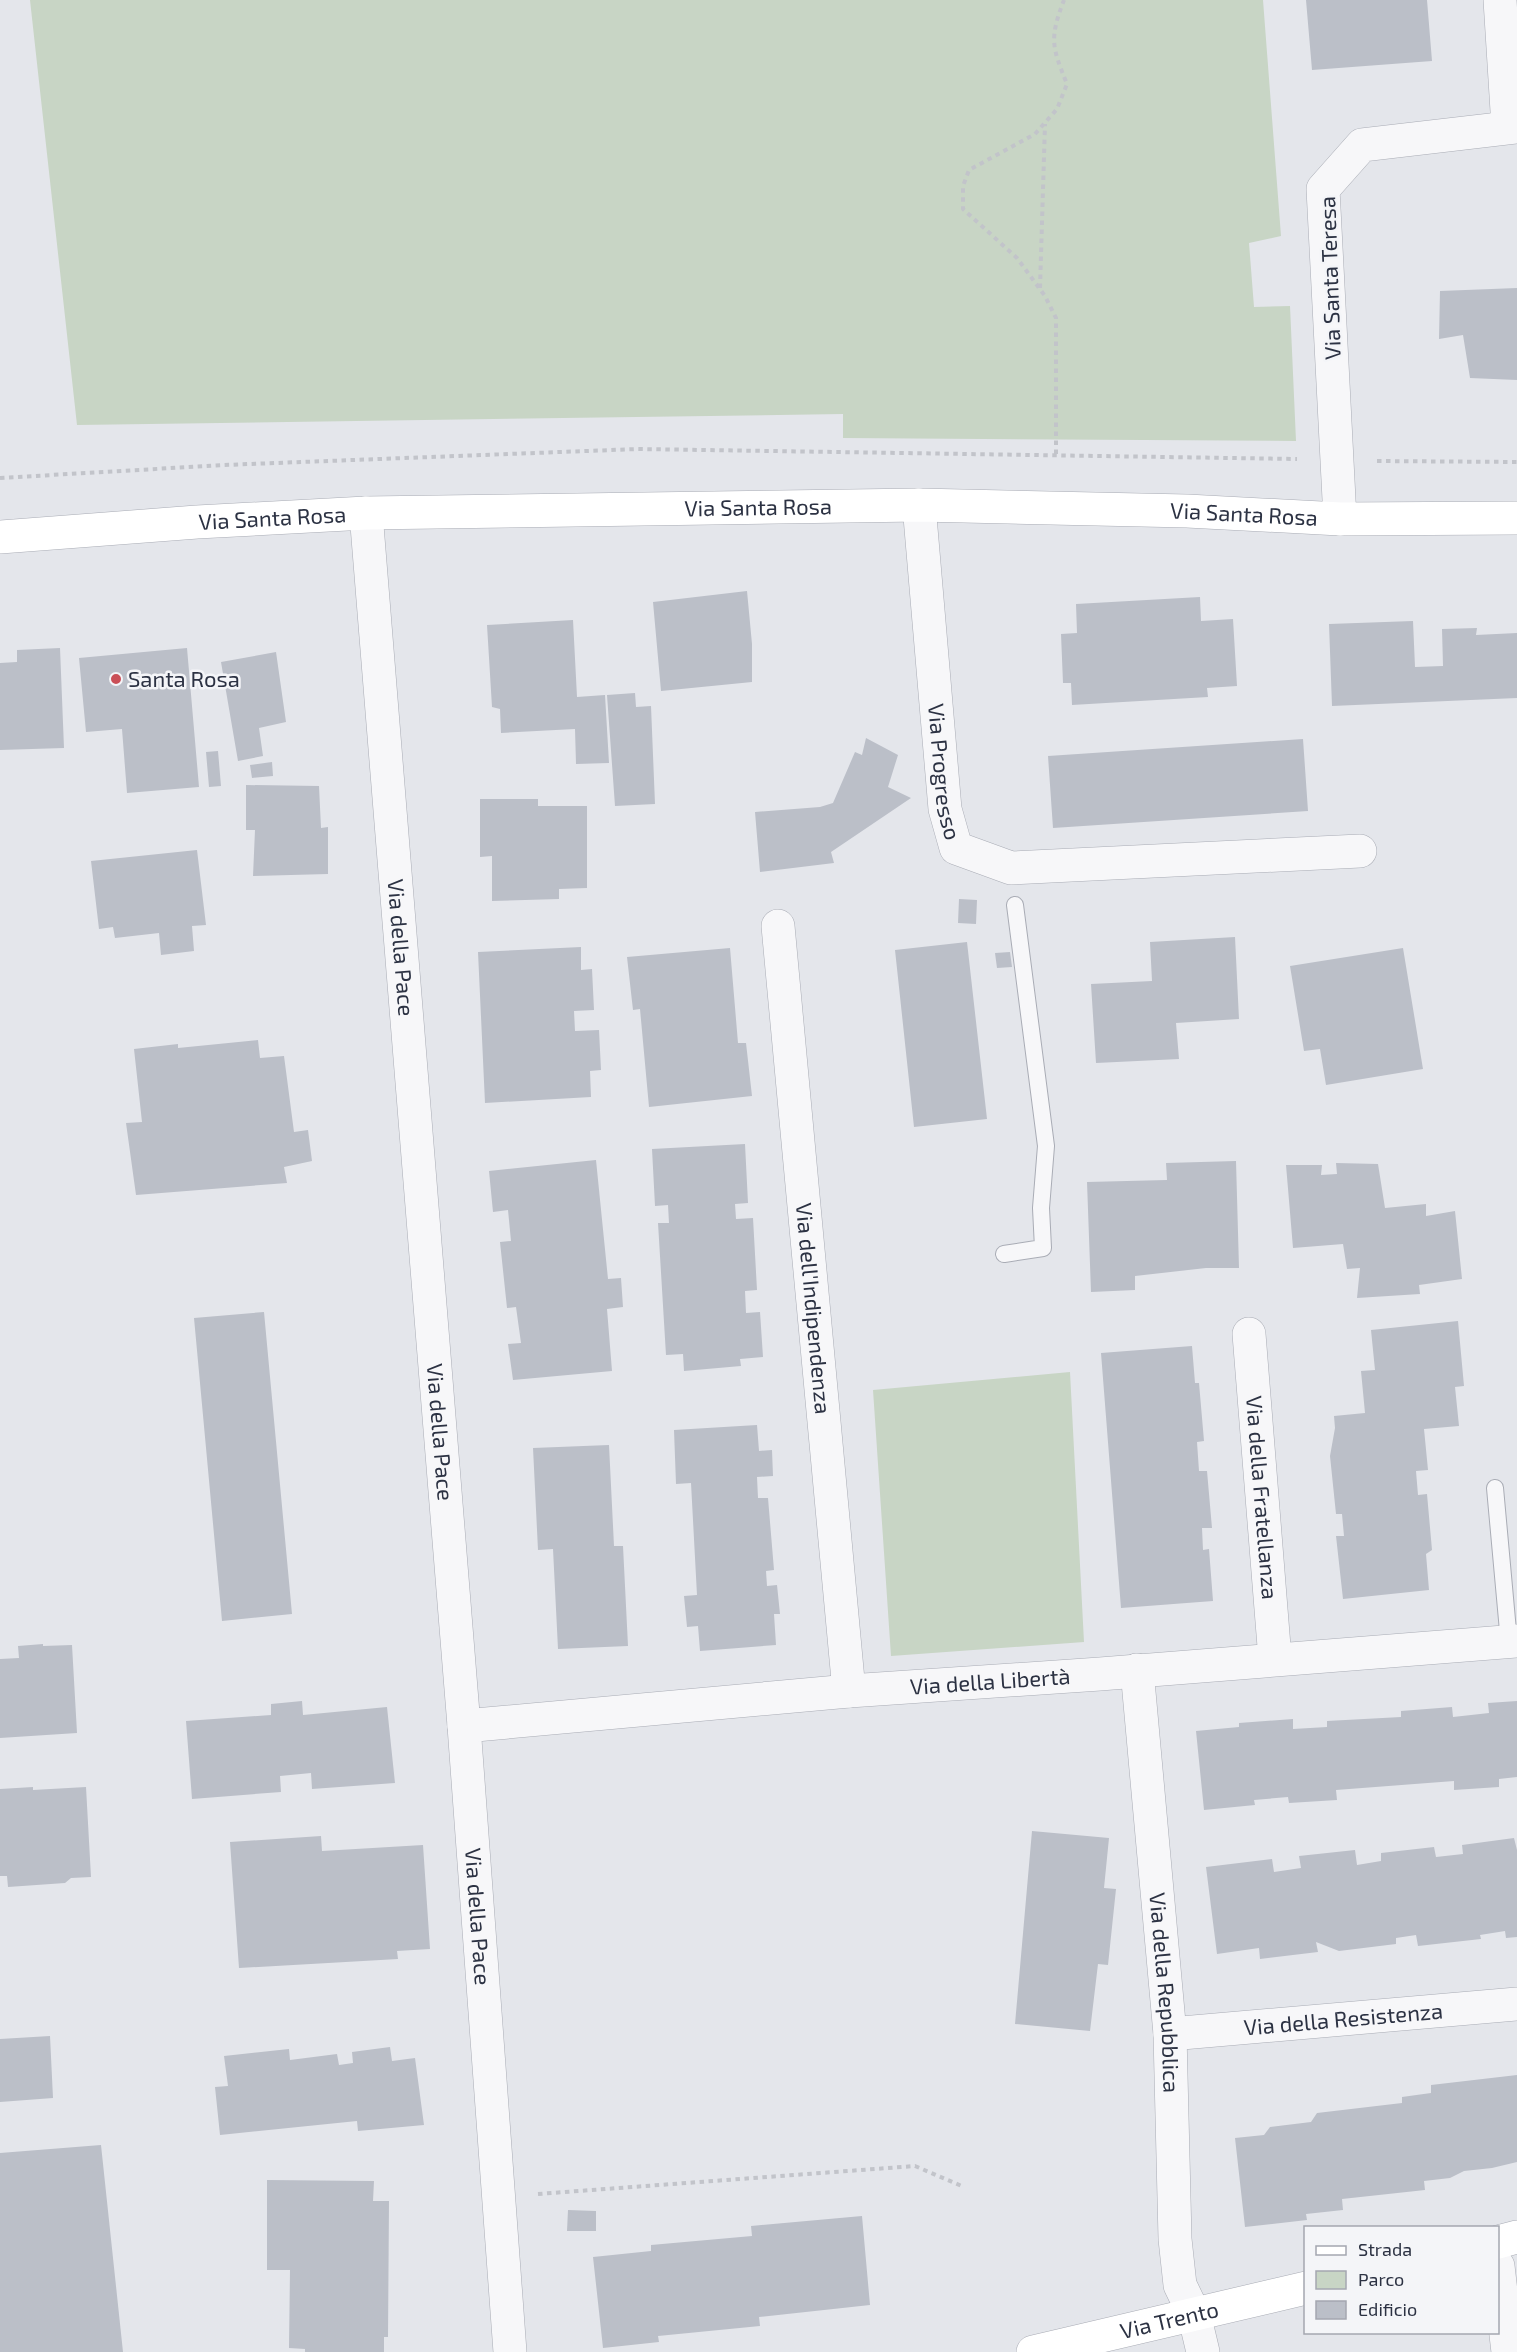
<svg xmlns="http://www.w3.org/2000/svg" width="1517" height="2352" font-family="'Exo 2',sans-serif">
	<rect width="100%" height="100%" fill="#e4e6eb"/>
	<path fill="#c8d5c5" d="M 30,0 L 1263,0 L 1281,236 L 1249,243 L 1254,307 L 1290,306 L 1296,441 L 843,438 L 843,414 L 77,425 Z
		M 1070,1372 L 1084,1642 L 891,1656 L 873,1390 Z"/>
	<path fill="#bbbfc8" d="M 1306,0 L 1427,0 L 1432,61 L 1312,70 Z
		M 1517,288 L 1517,380 L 1470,378 L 1463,335 L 1439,339 L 1440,291 Z
		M 747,591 L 752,644 L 752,682 L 661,691 L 653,602 Z
		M 1200,597 L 1201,621 L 1233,619 L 1237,686 L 1207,688 L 1208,697 L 1072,705 L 1071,683 L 1063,683 L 1061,634 L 1077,633 L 1076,604 Z
		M 573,620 L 577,697 L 605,695 L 609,763 L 576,764 L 575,729 L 501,733 L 500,709 L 492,707 L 487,625 Z
		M 1413,621 L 1415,667 L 1443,666 L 1442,629 L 1477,628 L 1476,635 L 1517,633 L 1517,698 L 1332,706 L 1329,624 Z
		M 60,648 L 64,748 L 0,750 L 0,663 L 17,662 L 17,650 Z
		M 187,648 L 199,787 L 127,793 L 122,729 L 86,732 L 79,658 Z
		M 276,652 L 286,722 L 259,728 L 263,756 L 238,761 L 221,662 Z
		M 635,693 L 636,707 L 651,706 L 655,804 L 615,806 L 607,695 Z
		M 866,738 L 898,755 L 888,787 L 911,798 L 831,852 L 834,863 L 760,872 L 755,812 L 820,807 L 833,803 L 855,752 L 862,755 Z
		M 1303,739 L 1308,811 L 1053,828 L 1048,756 Z
		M 218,751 L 221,786 L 209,787 L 206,752 Z
		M 272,762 L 273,776 L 252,778 L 250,765 Z
		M 246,785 L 319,786 L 321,828 L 328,827 L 328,874 L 253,876 L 255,830 L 246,830 Z
		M 480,799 L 538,799 L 538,806 L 587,806 L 587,888 L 559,889 L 559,899 L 492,901 L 492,856 L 480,857 Z
		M 197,850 L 206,925 L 192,926 L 194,951 L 161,955 L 159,933 L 115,938 L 113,927 L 99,929 L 91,861 Z
		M 959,899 L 977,900 L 976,924 L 958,923 Z
		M 1235,937 L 1239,1019 L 1176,1023 L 1179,1059 L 1096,1063 L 1091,984 L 1152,981 L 1150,942 Z
		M 967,942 L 987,1119 L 914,1127 L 895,950 Z
		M 581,947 L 581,970 L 592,969 L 594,1010 L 574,1011 L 575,1031 L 599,1030 L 601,1070 L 590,1071 L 591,1097 L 485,1103 L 478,952 Z
		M 730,948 L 738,1043 L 746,1043 L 752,1096 L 649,1107 L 640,1009 L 633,1010 L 627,957 Z
		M 1403,948 L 1423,1069 L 1326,1085 L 1320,1049 L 1304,1051 L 1290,966 Z
		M 1010,952 L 1012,967 L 997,968 L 995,953 Z
		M 258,1040 L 260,1058 L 284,1056 L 294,1132 L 308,1130 L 312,1161 L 284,1167 L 287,1183 L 136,1195 L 126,1123 L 142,1122 L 134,1049 L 178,1044 L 178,1048 Z
		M 745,1144 L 748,1203 L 735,1204 L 736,1219 L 753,1218 L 757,1290 L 745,1291 L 746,1313 L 760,1312 L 763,1357 L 740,1359 L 741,1366 L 684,1371 L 683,1354 L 666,1355 L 658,1223 L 669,1223 L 668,1205 L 655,1206 L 652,1149 Z
		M 596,1160 L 608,1279 L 621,1278 L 623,1307 L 607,1309 L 612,1371 L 513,1380 L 508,1344 L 521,1343 L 516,1307 L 507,1308 L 500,1242 L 511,1241 L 508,1210 L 493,1212 L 489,1171 Z
		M 1236,1161 L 1239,1268 L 1206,1268 L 1135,1276 L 1135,1290 L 1091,1292 L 1087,1182 L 1167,1180 L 1166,1163 Z
		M 1336,1163 L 1378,1164 L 1385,1208 L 1426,1204 L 1426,1216 L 1455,1211 L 1462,1279 L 1419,1285 L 1420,1294 L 1357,1298 L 1360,1268 L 1347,1269 L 1343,1244 L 1293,1248 L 1286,1165 L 1322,1165 L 1321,1175 L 1337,1174 Z
		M 264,1312 L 292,1614 L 222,1621 L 194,1318 Z
		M 1458,1321 L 1464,1386 L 1455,1387 L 1459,1426 L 1424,1429 L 1428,1470 L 1416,1471 L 1418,1495 L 1427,1494 L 1432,1550 L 1426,1554 L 1429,1590 L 1343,1599 L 1336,1536 L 1344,1536 L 1342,1514 L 1336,1514 L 1330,1456 L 1335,1428 L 1334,1416 L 1365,1413 L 1361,1371 L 1375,1370 L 1371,1330 Z
		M 1192,1346 L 1195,1383 L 1199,1383 L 1204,1441 L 1197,1442 L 1199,1471 L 1207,1471 L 1212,1528 L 1202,1528 L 1203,1550 L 1209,1549 L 1213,1601 L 1121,1608 L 1101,1353 Z
		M 757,1425 L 759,1451 L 772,1450 L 773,1476 L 757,1477 L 758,1498 L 768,1498 L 774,1570 L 766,1571 L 767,1586 L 777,1585 L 780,1614 L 774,1614 L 776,1645 L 700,1651 L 698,1626 L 687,1627 L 684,1596 L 697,1595 L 691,1483 L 676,1484 L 674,1430 Z
		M 609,1445 L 614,1546 L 623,1546 L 628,1646 L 558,1649 L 553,1549 L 538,1550 L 533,1448 Z
		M 43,1644 L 43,1646 L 72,1645 L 77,1733 L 0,1738 L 0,1659 L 19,1658 L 18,1646 Z
		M 302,1701 L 303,1715 L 387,1707 L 395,1783 L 312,1789 L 311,1773 L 280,1776 L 281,1792 L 192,1799 L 186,1721 L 271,1715 L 271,1704 Z
		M 1517,1701 L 1517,1777 L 1499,1779 L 1499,1787 L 1454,1790 L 1454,1781 L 1336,1790 L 1337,1800 L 1289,1803 L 1288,1797 L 1254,1800 L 1255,1805 L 1204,1810 L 1196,1731 L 1239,1727 L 1239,1723 L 1293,1719 L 1293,1729 L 1327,1727 L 1327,1721 L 1401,1717 L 1401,1711 L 1452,1707 L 1453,1717 L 1489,1713 L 1488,1703 Z
		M 33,1787 L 33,1790 L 86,1787 L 91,1877 L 71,1878 L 65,1883 L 8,1887 L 7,1876 L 0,1876 L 0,1789 Z
		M 1032,1831 L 1109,1838 L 1104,1888 L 1116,1889 L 1108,1965 L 1098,1964 L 1090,2031 L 1015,2024 Z
		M 321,1836 L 322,1851 L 423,1845 L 430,1949 L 397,1951 L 398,1959 L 239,1968 L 230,1842 Z
		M 1514,1838 L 1517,1850 L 1517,1937 L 1506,1938 L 1505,1931 L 1480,1935 L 1481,1939 L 1418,1946 L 1416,1935 L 1396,1938 L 1396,1944 L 1339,1951 L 1316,1942 L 1318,1952 L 1260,1959 L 1259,1948 L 1217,1954 L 1206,1867 L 1272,1859 L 1274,1872 L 1301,1868 L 1299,1856 L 1355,1850 L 1357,1865 L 1381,1861 L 1381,1853 L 1434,1847 L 1436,1857 L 1463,1854 L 1462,1845 Z
		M 50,2036 L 53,2098 L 0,2102 L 0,2039 Z
		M 390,2047 L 392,2061 L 415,2058 L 424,2125 L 358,2131 L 357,2121 L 220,2135 L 215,2087 L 228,2086 L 224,2056 L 289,2049 L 290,2060 L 337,2054 L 339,2065 L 353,2063 L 352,2052 Z
		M 1517,2075 L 1517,2162 L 1492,2168 L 1464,2171 L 1450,2178 L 1424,2181 L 1425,2190 L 1342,2199 L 1343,2210 L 1306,2214 L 1307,2220 L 1245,2227 L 1235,2138 L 1264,2135 L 1270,2127 L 1311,2122 L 1317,2113 L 1402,2103 L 1402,2097 L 1431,2093 L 1431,2085 Z
		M 101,2145 L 123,2352 L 0,2352 L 0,2153 Z
		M 267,2180 L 374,2181 L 373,2201 L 389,2201 L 388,2337 L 384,2337 L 384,2352 L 305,2352 L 305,2349 L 289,2348 L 290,2270 L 267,2270 Z
		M 568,2210 L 596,2211 L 596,2231 L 567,2231 Z
		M 862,2216 L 870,2305 L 759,2317 L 760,2326 L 658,2336 L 659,2342 L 603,2348 L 593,2257 L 651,2251 L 651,2245 L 752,2236 L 751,2226 Z"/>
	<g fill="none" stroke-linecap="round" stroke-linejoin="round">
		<defs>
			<path id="lane" d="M 1004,1254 L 1043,1248 L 1041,1208 L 1046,1146 L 1015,905
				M 1495,1488 L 1509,1642"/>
			<g id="street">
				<path d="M 1500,0 L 1508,127"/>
				<path id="s1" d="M 919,505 L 945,809 L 956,848 L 1011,868 L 1360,851"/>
				<path id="s2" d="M 366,513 L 464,1726 L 510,2352"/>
				<path d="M 1340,519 L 1323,189 L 1362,145 L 1517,127"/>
				<path id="s3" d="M 778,926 L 849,1691"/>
				<path id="s4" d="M 1249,1334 L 1275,1659"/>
				<path id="s5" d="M 1137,1670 L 1170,2034 L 1175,2239 L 1180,2285 L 1194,2314 L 1203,2352"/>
				<path id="s6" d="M 464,1726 L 849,1691 L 1100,1674 L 1517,1641"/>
				<path id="s7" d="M 1170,2034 L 1517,2004"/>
				<path d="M 1498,2266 L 1508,2352"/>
			</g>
			<g id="secondary">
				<path id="s8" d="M 0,537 L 197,522 L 366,513 L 919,505 L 1187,511 L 1340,519 L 1517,518"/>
				<path d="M 1498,2242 L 1517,2237"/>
				<path id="s9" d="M 1033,2352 L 1306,2288"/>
			</g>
		</defs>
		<use href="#lane" stroke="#a9acb5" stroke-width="18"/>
		<use href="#street" stroke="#a9acb5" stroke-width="34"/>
		<use href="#secondary" stroke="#a9acb5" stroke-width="34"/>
		<path stroke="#c2c4ca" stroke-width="4" stroke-dasharray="4.5 4.5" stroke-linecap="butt" d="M 1040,288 L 1045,124
			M 1056,454 L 1056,318 L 1045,296 L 1017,258 L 963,209 L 963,186 L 969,170 L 1035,134 L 1057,109 L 1067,84 C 1052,47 1049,39 1064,0
			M 1377,461 L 1517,462
			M 0,478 L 224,465 L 638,449 L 1297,459
			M 538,2194 L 915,2166 L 964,2187"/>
		<use href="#lane" stroke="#f7f7f9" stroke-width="16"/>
		<use href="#street" stroke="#f7f7f9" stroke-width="33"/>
		<use href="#secondary" stroke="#fff" stroke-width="33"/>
	</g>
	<circle fill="#ca4f57" stroke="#f4f5f8" stroke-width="2" cx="116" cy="679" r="6"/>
	<g text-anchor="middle" stroke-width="5" stroke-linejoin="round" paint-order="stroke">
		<g font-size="22" fill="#2c3243" stroke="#f4f5f8">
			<text transform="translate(1330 278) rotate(-92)" y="8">Via Santa Teresa</text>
			<text dy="8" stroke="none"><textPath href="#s8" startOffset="759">Via Santa Rosa</textPath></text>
			<text dy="8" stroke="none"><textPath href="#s8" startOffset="1245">Via Santa Rosa</textPath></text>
			<text dy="8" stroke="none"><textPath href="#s8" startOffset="273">Via Santa Rosa</textPath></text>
			<text dy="8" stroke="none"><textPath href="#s1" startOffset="268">Via Progresso</textPath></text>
			<text dy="8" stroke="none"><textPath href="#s2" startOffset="436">Via della Pace</textPath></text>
			<text dy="8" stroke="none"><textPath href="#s3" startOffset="384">Via dell'Indipendenza</textPath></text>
			<text dy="8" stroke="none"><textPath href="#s2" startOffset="922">Via della Pace</textPath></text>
			<text dy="8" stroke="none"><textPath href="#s4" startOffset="164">Via della Fratellanza</textPath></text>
			<text dy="8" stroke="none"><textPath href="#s6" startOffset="528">Via della Libertà</textPath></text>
			<text dy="8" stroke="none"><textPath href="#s2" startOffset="1408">Via della Pace</textPath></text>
			<text dy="8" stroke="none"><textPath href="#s5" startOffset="324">Via della Repubblica</textPath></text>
			<text dy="8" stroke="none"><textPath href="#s7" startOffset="174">Via della Resistenza</textPath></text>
			<text dy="8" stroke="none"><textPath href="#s9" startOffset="140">Via Trento</textPath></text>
		</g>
		<g font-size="22" fill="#2c3243" stroke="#f4f5f8" text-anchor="start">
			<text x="128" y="687">Santa Rosa</text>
		</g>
	</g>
	<rect x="1304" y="2226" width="195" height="108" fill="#f4f5f8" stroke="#a4a7b0" stroke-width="1.5"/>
	<rect x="1316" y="2246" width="30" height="9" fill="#ffffff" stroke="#a4a7b0" stroke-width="1.5"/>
	<text x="1358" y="2256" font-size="18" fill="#2c3243">Strada</text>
	<rect x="1316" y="2271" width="30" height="18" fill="#c8d5c5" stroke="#a4a7b0" stroke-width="1.5"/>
	<text x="1358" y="2286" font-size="18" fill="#2c3243">Parco</text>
	<rect x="1316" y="2301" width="30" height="18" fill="#bbbfc8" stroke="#a4a7b0" stroke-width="1.5"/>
	<text x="1358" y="2316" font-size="18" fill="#2c3243">Edificio</text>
</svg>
